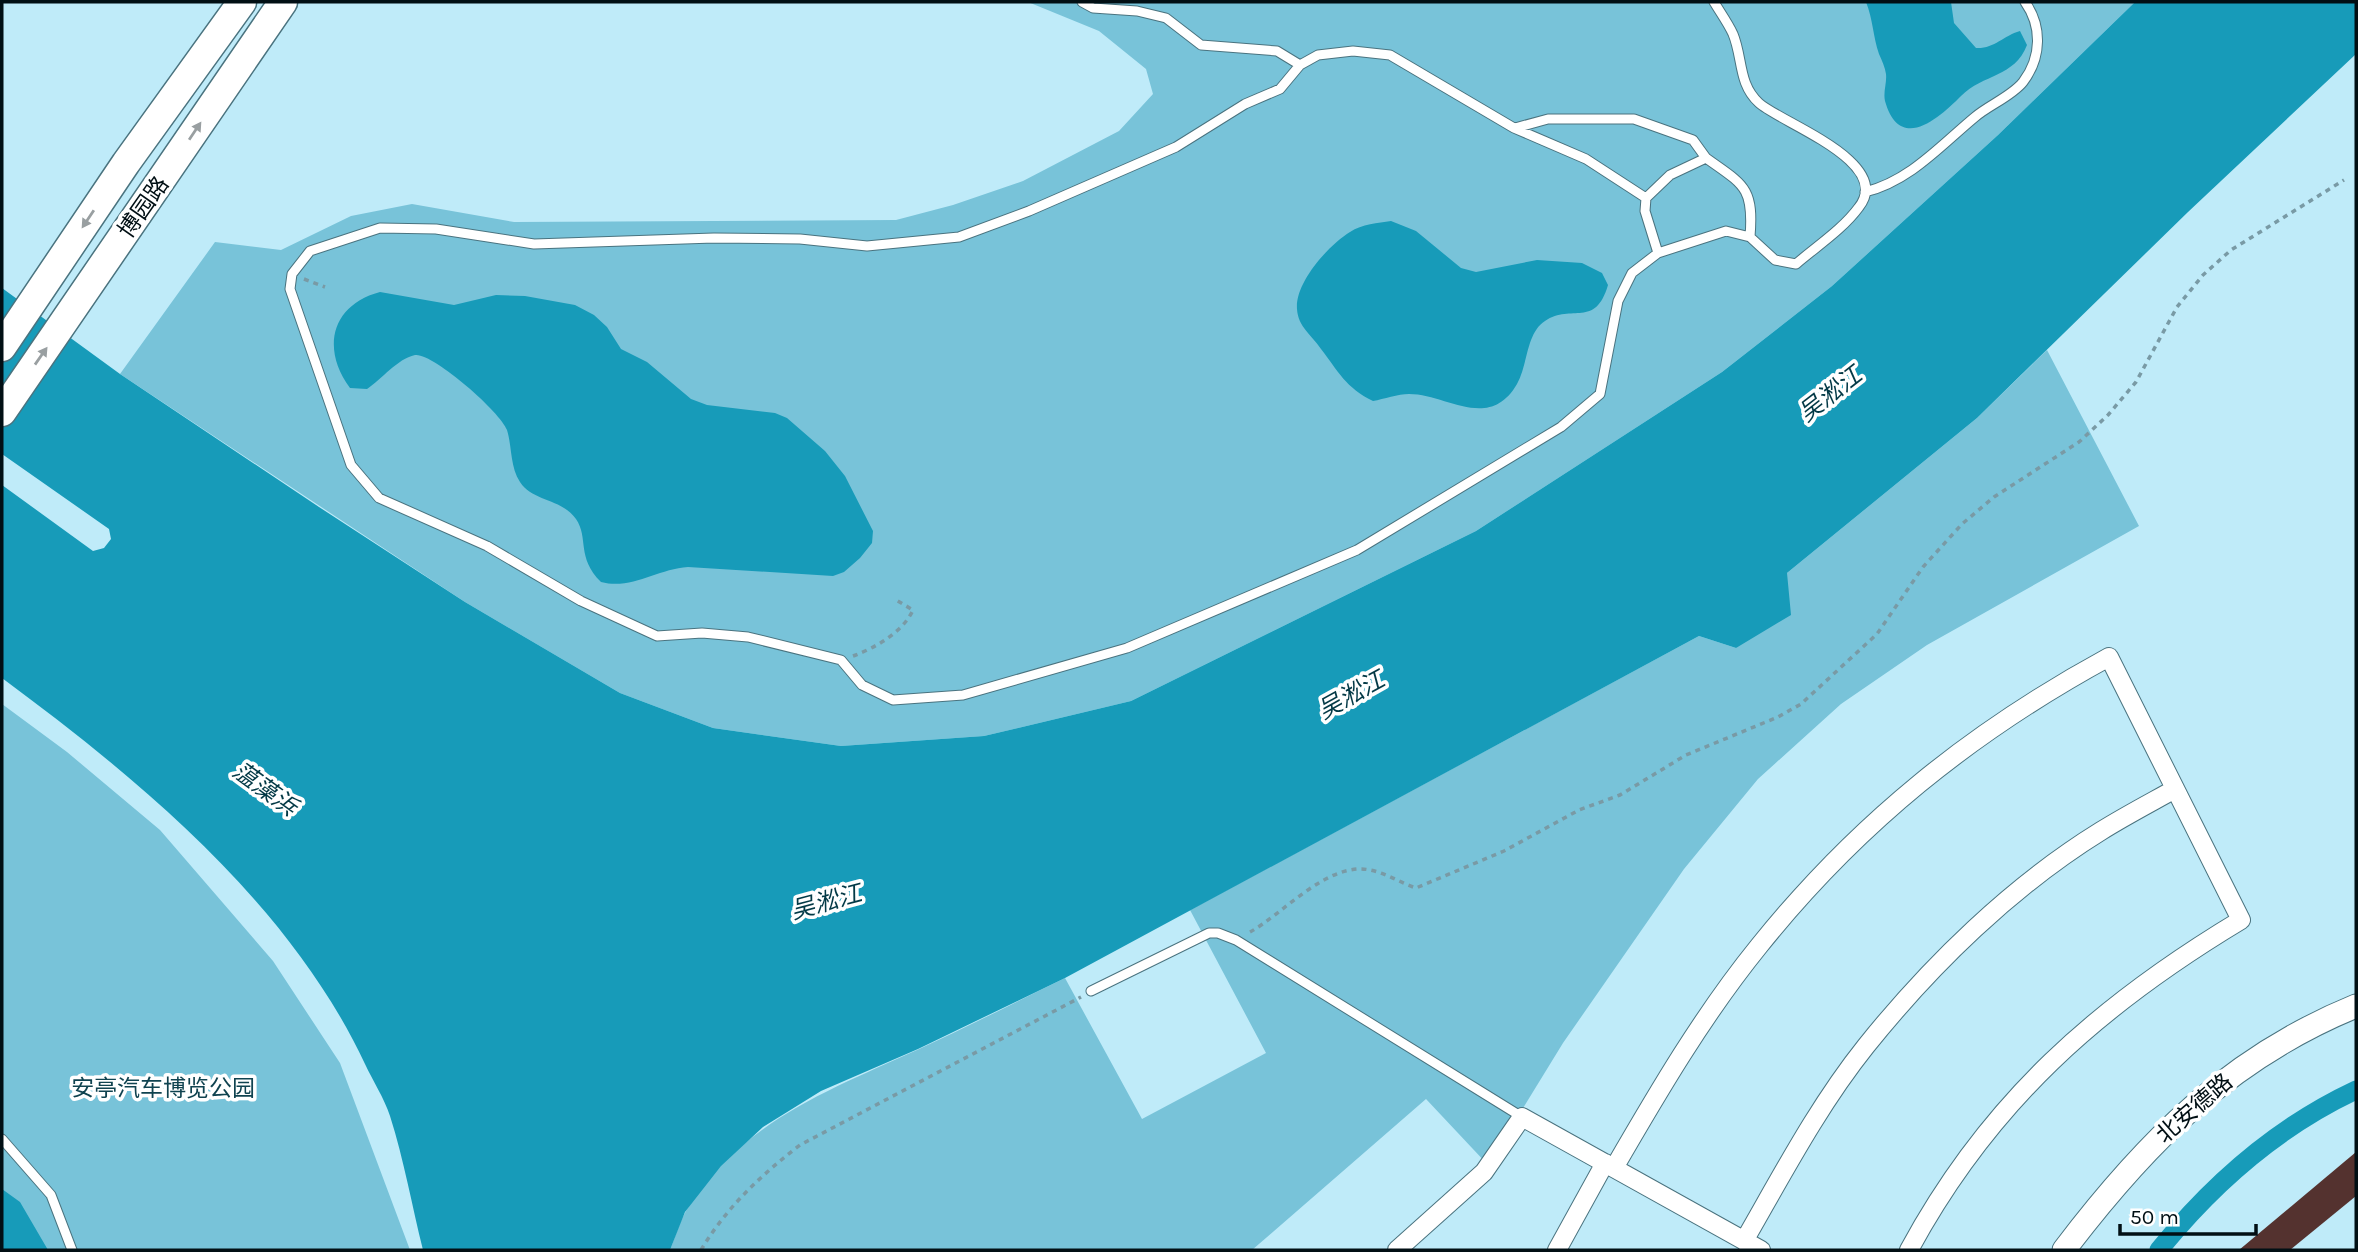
<svg xmlns="http://www.w3.org/2000/svg" width="2358" height="1252" font-family="Karla,'Noto Sans SC',sans-serif">
	<rect width="100%" height="100%" fill="#bfebf9"/>
	<path fill="#78c3d9" d="M 1028,2 L 2135,2 L 1998,135 L 1832,286 L 1722,372 L 1476,531 L 1131,701 L 984,736 L 841,746 L 713,728 L 620,693 L 465,602 L 120,374 L 215,242 L 281,250 L 351,216 L 412,204 L 514,222 L 896,220 L 953,205 L 1023,181 L 1119,131 L 1153,94 L 1146,69 L 1099,31 Z
		M 2047,350 L 2139,526 L 1927,645 L 1841,704 L 1758,779 L 1684,869 L 1563,1043 L 1488,1165 L 1426,1099 L 1252,1250 L 670,1250 C 675,1238 679,1223 686,1211 C 739,1123 829,1090 917,1050 C 967,1027 1016,1002 1065,978 L 1142,1119 L 1266,1053 L 1190,910 L 1699,636 L 1736,648 L 1787,573 L 1977,418 Z
		M 2,704 L 67,752 L 160,830 L 273,961 L 340,1063 L 410,1250 L 2,1250 Z"/>
	<path fill="#179bb9" d="M 1866,2 L 1951,2 L 1954,23 L 1976,48 C 1994,49 2003,36 2020,31 L 2027,45 C 2015,77 1983,74 1961,96 C 1940,117 1900,154 1885,101 C 1883,92 1887,83 1886,74 C 1885,67 1882,61 1879,54 C 1873,37 1873,19 1866,2 Z
		M 2135,2 L 2356,2 L 2356,54 L 2188,212 L 1977,418 L 1787,573 L 1791,615 L 1736,648 L 1699,636 L 1065,978 L 918,1049 L 821,1091 L 763,1127 L 721,1166 L 685,1212 L 670,1250 L 423,1250 C 412,1206 404,1160 390,1116 C 384,1098 373,1081 365,1064 C 290,904 141,781 2,678 L 2,485 L 93,551 L 104,548 L 111,539 L 109,529 L 2,454 L 2,288 L 120,374 L 319,507 L 465,602 L 620,693 L 713,728 L 841,746 L 984,736 L 1131,701 L 1476,531 L 1722,372 L 1832,286 L 1998,135 Z
		M 1391,221 L 1416,231 L 1461,268 L 1476,272 L 1537,260 L 1582,263 L 1602,273 L 1608,285 C 1595,329 1572,303 1545,321 C 1526,333 1528,365 1517,384 C 1489,432 1447,394 1409,394 C 1398,394 1384,399 1373,401 C 1346,388 1338,371 1321,349 C 1312,335 1298,327 1297,309 C 1295,282 1329,245 1350,232 C 1362,224 1378,223 1391,221 Z
		M 380,292 L 454,305 L 496,295 L 525,296 L 575,305 L 594,315 L 607,327 L 621,349 L 647,362 L 691,399 L 707,405 L 775,413 L 787,418 L 825,451 L 845,476 L 873,531 L 872,543 L 860,558 L 844,572 L 833,576 L 688,567 C 657,569 632,590 601,582 C 576,557 589,538 576,519 C 561,498 533,502 520,482 C 510,467 512,446 507,430 C 501,412 432,352 415,355 C 397,359 382,379 367,389 L 350,388 C 321,349 331,305 380,292 Z
		M 2,1189 L 20,1202 L 48,1250 L 2,1250 Z"/>
	<g fill="none" stroke-linecap="round" stroke-linejoin="round">
		<path stroke="#179bb9" stroke-width="19" d="M 2159,1250 C 2214,1182 2277,1127 2356,1090"/>
	</g>
	<path fill="#54322f" d="M 2356,1152 L 2356,1196 L 2290,1250 L 2239,1250 Z"/>
	<g fill="none" stroke-linecap="round" stroke-linejoin="round">
		<defs>
			<path id="service" d="M 1082,2 L 1093,8 L 1137,11 L 1166,18 L 1201,45 L 1277,51 L 1300,65
				M 1515,128 L 1548,119 L 1634,119 L 1693,140 L 1706,158
				M 1865,192 C 1910,181 1941,145 1975,117 C 1989,105 2012,96 2023,82 C 2042,57 2042,26 2025,2
				M 1646,198 L 1586,159 L 1514,128 L 1390,55 L 1353,51 L 1318,55 L 1300,65 L 1280,89 L 1245,104 L 1176,147 L 1029,211 L 959,237 L 867,246 L 800,239 L 714,238 L 534,244 L 436,229 L 380,228 L 310,251 L 292,274 L 290,289 L 351,465 L 379,498 L 487,546 L 581,601 L 657,636 L 702,633 L 748,637 L 841,660 L 862,685 L 893,700 L 963,695 L 1127,648 L 1357,550 L 1561,427 L 1600,394 L 1618,301 L 1632,273 L 1658,253 L 1726,231 L 1750,237 L 1775,260 L 1796,264 C 1817,246 1843,229 1859,207 C 1894,162 1781,123 1759,103 C 1738,84 1743,58 1733,34 C 1728,23 1720,12 1714,2
				M 1658,253 L 1645,211 L 1646,198 L 1670,175 L 1706,158 C 1744,185 1754,187 1750,237
				M 1091,991 L 1209,933 L 1218,933 L 1236,940 L 1522,1117
				M 2,1139 L 51,1195 L 72,1250"/>
			<path id="minor" d="M 1614,1168 C 1658,1092 1703,1015 1759,946 C 1857,824 1971,732 2109,657 L 2241,920 C 2098,1006 1989,1102 1909,1250
				M 1744,1241 C 1782,1175 1818,1106 1866,1046 C 1931,965 2012,886 2101,831 C 2125,816 2150,803 2175,789
				M 1397,1250 L 1484,1172 L 1522,1117 L 1761,1250
				M 1557,1250 L 1605,1163"/>
			<path id="tertiary" d="M 2064,1250 C 2146,1142 2229,1058 2356,1006"/>
			<path id="primary" d="M 2,347 L 126,163 L 242,2
				M 2,412 L 283,2"/>
		</defs>
		<use href="#service" stroke="#4a737f" stroke-width="11"/>
		<use href="#minor" stroke="#4a737f" stroke-width="20"/>
		<use href="#tertiary" stroke="#4a737f" stroke-width="25"/>
		<use href="#primary" stroke="#4a737f" stroke-width="31"/>
		<path stroke="#799aa5" stroke-width="3.5" stroke-dasharray="5 5" stroke-linecap="butt" d="M 304,279 L 325,287
			M 853,656 C 875,648 903,632 913,610 L 896,600
			M 1250,932 C 1283,914 1328,861 1370,870 C 1386,873 1401,883 1416,888 L 1504,851 L 1579,810 L 1620,795 L 1686,755 L 1778,717 L 1801,704 L 1877,634 L 1923,567 L 1962,524 L 1994,497 L 2079,442 L 2108,415 L 2136,382 L 2177,307 L 2203,275 L 2231,250 L 2344,180
			M 701,1250 C 726,1208 761,1175 800,1145 L 1081,997"/>
		<use href="#service" stroke="#fff" stroke-width="9"/>
		<use href="#minor" stroke="#fff" stroke-width="18"/>
		<use href="#tertiary" stroke="#fff" stroke-width="23"/>
		<use href="#primary" stroke="#fff" stroke-width="28"/>
	</g>
	<defs><path id="oneway-solid" d="M-6-.8H1V-3.2L6.5 0L1 3.2V.8H-6Z" transform="scale(1.75)"/></defs>
	<g fill="#999fa1">
		<use href="#oneway-solid" transform="translate(195 131) rotate(-56)"/>
		<use href="#oneway-solid" transform="translate(88 219) rotate(124)"/>
		<use href="#oneway-solid" transform="translate(41 356) rotate(-55)"/>
	</g>
	<g text-anchor="middle" stroke-width="7" stroke-linejoin="round" paint-order="stroke">
		<g font-size="23" fill="#010f14" stroke="#fff">
			<text transform="translate(143 207) rotate(-55)" y="8">博园路</text>
			<text transform="translate(2194 1108) rotate(-41)" y="8">北安德路</text>
		</g>
		<g font-size="23" fill="#104350" stroke="#fff">
			<text x="163" y="1096">安亭汽车博览公园</text>
		</g>
		<g font-size="24" font-style="italic" fill="#033946" stroke="#fff">
			<text transform="translate(1830 394) rotate(-38)" y="8">吴淞江</text>
			<text transform="translate(1351 695) rotate(-29)" y="8">吴淞江</text>
			<text transform="translate(265 789) rotate(36)" y="8">蕰藻浜</text>
			<text transform="translate(826 902) rotate(-15)" y="8">吴淞江</text>
		</g>
	</g>
	<rect width="2358" height="1252" fill="none" stroke="#010f14" stroke-width="7"/>
	<path d="M2120 1224v10h136v-10" fill="none" stroke="#010f14" stroke-width="3.5"/>
	<text x="2130" y="1224" font-size="21" fill="#010f14" stroke="#ffffff" stroke-width="5" paint-order="stroke">50 m</text>
</svg>
